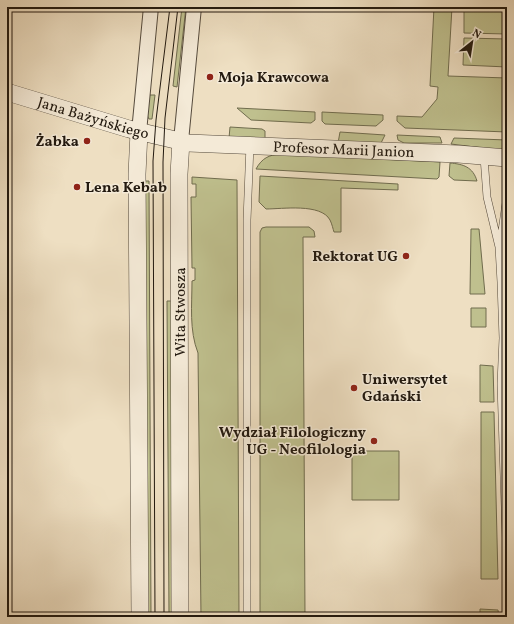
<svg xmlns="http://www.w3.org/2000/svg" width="514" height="624" font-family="Vollkorn,serif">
	<rect width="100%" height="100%" fill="#eedfc2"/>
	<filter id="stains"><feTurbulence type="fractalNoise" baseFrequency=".005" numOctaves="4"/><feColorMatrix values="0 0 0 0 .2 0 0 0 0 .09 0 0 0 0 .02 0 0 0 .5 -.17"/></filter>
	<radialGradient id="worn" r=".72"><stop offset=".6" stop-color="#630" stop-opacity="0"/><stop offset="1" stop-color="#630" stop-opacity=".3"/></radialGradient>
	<path fill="#bfc08e" stroke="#706c4e" d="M 182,7 L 186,7 L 177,87 L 173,86 Z
		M 434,7 L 452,7 L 448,76 L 507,78 L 507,132 L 405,128 L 397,121 L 397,116 L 422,117 L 437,99 L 438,87 L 430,86 Z
		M 464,7 L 507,7 L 507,34 L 464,33 Z
		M 464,38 L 507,39 L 507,67 L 463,65 Z
		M 149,95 L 155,95 L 152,119 L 149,119 L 147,115 Z
		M 237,108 L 315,112 L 315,120 L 311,123 L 251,120 Z
		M 322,112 L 383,115 L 383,120 L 376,126 L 325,124 L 322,121 Z
		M 230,127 L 262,129 L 265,131 L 265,139 L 229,138 Z
		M 340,132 L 385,135 L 381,143 L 338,143 Z
		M 397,135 L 440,137 L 442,143 L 404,143 L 398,140 Z
		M 454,138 L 507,140 L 507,151 L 451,144 Z
		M 280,154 L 440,162 L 439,177 L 437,179 L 256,169 C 262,158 269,155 280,154 Z
		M 450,163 C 463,164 473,167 477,181 L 454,180 L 449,176 Z
		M 260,176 L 398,184 L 398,190 L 341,188 L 341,232 L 334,232 C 333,229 332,224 330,220 C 321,203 282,209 266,209 L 259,202 Z
		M 192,177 L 237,180 L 239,617 L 201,617 L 198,353 C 189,330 192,305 192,281 L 195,280 L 195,268 L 192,268 L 191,197 L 196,197 L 196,184 L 192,184 Z
		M 145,181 L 149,181 L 151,617 L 147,617 Z
		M 266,227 L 309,227 L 314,231 L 315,237 L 303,237 L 305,617 L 260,617 L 260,232 L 262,228 Z
		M 471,229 L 479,229 L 485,294 L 470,294 Z
		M 167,301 L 172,301 L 173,617 L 169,617 Z
		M 471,308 L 486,308 L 486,327 L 471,327 Z
		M 480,365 L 493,366 L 494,402 L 480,402 Z
		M 481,412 L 494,412 L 498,579 L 481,579 Z
		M 352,451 L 399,451 L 399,500 L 352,500 Z
		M 480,609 L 498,610 L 499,617 L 480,617 Z"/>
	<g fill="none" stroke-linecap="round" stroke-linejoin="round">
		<defs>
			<path id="service" d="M 484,157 L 487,197 L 499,247 L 501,282 L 503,338 L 501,384 L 507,568
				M 500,245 L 507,196
				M 247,617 L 247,220 L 250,145"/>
			<path id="minor" d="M 139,132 L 151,7
				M 181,141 L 194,7"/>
			<g id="tertiary">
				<path id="s1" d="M 7,92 L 129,129 L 188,143 L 458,154 L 507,158"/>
				<path d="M 139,132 L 137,174 L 140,617"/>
				<path d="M 180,617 L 179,174 L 181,141"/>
			</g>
		</defs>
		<use href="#service" stroke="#554a3c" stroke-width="8"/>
		<use href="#minor" stroke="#554a3c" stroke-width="16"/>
		<use href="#tertiary" stroke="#554a3c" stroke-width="18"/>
		<use href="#service" stroke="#f4ead7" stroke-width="7"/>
		<use href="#minor" stroke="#f4ead7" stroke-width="14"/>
		<use href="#tertiary" stroke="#f4ead7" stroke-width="17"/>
		<path stroke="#22190f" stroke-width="1" d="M 155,617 L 153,161 L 156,120 L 170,7
			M 164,617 L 163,162 L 165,118 L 178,7"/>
	</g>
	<g fill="#8f2418" stroke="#f4ead7" stroke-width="1.5">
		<circle cx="210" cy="77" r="4"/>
		<circle cx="87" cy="141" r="4"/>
		<circle cx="77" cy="187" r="4"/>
		<circle cx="406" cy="256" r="4"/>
		<circle cx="354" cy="388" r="4"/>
		<circle cx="374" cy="441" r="4"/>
	</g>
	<g text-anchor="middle" stroke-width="3" stroke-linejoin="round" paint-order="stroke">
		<g font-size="15" font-weight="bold" fill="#22190f" stroke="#f4ead7" text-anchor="start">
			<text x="218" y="82">Moja Krawcowa</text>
			<text x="79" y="146" text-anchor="end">Żabka</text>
			<text x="85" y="192">Lena Kebab</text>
			<text x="398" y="261" text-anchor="end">Rektorat UG</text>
			<text x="362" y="384">Uniwersytet<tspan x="362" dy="17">Gdański</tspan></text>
			<text x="366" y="437" text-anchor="end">Wydział Filologiczny<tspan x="366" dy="17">UG - Neofilologia</tspan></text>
		</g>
		<g font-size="15" fill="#22190f" stroke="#f4ead7">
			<text dy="5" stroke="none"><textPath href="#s1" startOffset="90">Jana Bażyńskiego</textPath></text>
			<text dy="5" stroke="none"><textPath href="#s1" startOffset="344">Profesor Marii Janion</textPath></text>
			<text transform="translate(180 312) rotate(-90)" y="5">Wita Stwosza</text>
		</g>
	</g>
	<rect width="514" height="624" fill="none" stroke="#eedfc2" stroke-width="24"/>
	<rect x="8" y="8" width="498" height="608" fill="none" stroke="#22190f" stroke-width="2"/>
	<rect x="12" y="12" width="490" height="600" fill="none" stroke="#22190f"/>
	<g transform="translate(472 42) rotate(30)" stroke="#f4ead7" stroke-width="3" paint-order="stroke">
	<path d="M0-3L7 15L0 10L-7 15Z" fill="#22190f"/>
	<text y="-6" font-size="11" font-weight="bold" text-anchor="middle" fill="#22190f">N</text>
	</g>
	<rect width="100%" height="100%" filter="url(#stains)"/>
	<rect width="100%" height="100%" fill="url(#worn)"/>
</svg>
